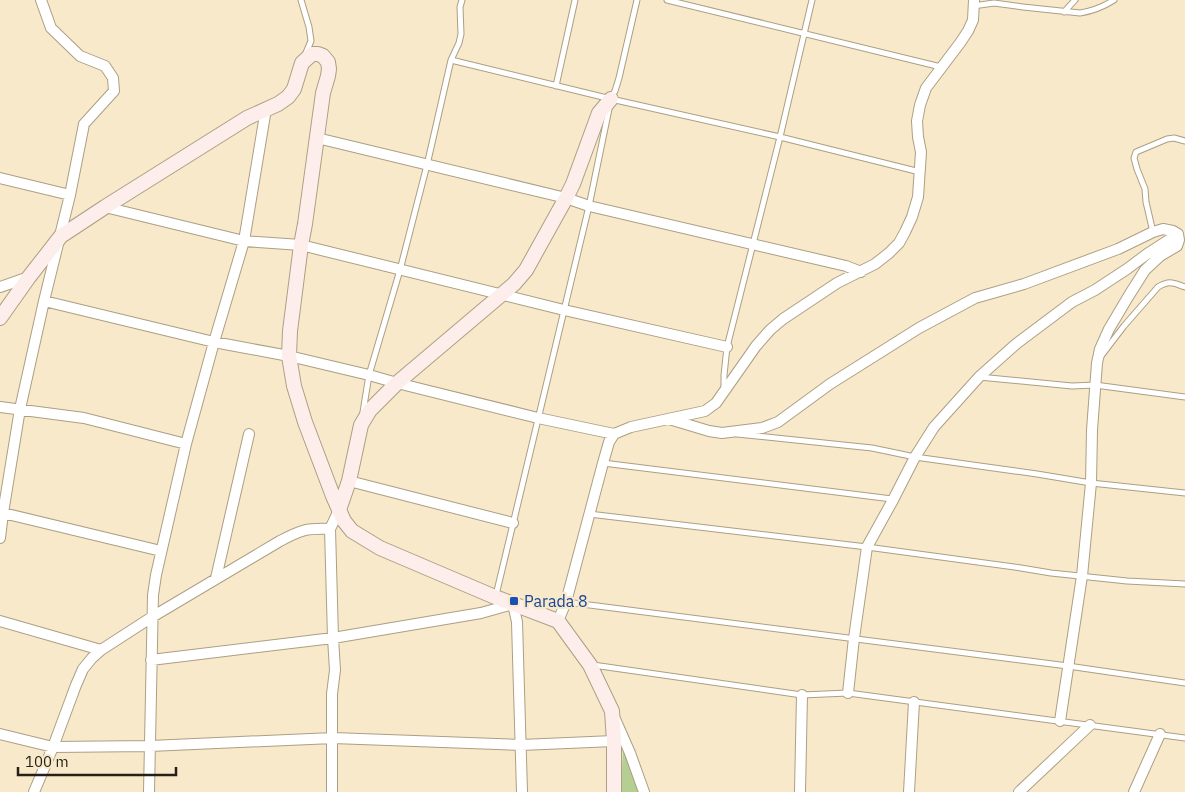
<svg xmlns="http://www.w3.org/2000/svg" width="1185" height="792" font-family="'IBM Plex Sans',sans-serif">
	<rect width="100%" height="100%" fill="#f8e9cb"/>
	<path fill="#b5ce91" d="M 623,748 L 639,792 L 621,792 Z"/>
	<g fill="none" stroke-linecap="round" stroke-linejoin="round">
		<defs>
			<path id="lane" d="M 301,0 L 309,27 L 311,41 L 305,55
				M 667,0 L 941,67
				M 973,6 L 994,3 L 1023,7 L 1080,13 C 1093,11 1103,7 1114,0
				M 1064,12 L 1075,0
				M 451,60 L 611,99 L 780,137 L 920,172
				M 556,86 L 575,0
				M 611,98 L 615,91 L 619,78 L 637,0
				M 1153,232 L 1146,202 L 1145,189 L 1137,169 L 1134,158 L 1136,152 L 1167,139 L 1174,138 L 1185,141
				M 1101,356 L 1124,326 L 1158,287 C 1170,280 1173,283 1185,287
				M 979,377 L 1072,386 L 1095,385 L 1185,397
				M 724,389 L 724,375 L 727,347 L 780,137 L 812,0
				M 363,412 L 369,375 L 400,270 L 427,165 L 451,60 L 459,43 L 461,34 L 460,7 L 462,0
				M 737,434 L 872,448 L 915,457 L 1037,474 L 1091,483 L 1185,493
				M 603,463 L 892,499
				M 589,514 L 867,547 L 1021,568 L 1051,573 L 1127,581 L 1185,584
				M 496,595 L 589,206 L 609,109
				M 566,602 L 1068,666 L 1185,683
				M 593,665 L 802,695 L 848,693 L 1185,738"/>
			<path id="street" d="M 317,138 L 566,198 L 589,206 L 846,266 L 861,272
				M 0,178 L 70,195
				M 105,207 L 244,241 L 301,245 L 564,310 L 727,347
				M 0,287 L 29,277
				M 44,301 L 214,342 L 289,356 L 369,375 L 397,383 L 538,418 L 614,434
				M 0,407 L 84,418 L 186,444
				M 669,419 L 709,431 L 722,433 L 762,428 L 778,422 L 830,384 L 919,328 L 975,298 L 1024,284 L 1118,249 L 1153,232 L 1163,229 L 1173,231 L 1178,234 L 1179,240 L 1177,246 L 1160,256 L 1145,270 L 1128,297 L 1109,329 L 1100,349 L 1097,363 L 1092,430 L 1091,483 L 1082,576 L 1060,721
				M 349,481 L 513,523
				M 3,513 L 161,551
				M 0,538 L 3,513 L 20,409 L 44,301 L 70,195 L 84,124 L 114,91 L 113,78 L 105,66 L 80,56 L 51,28 L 41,0
				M 216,578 L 249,434
				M 0,621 L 101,650
				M 558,621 L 566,602 L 603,463 L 609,442 L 614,434 L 631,427 L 705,411 L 716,403 L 756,346 L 770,330 L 783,319 L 837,283 L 875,264 L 889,253 L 899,243 L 905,232 L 912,217 L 918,197 L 921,152 L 918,137 L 917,121 L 920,105 L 926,88 L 960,43 L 968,31 L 973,20 L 974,0
				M 151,660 L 333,638 L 481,613 L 513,604 L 517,622 L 522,792
				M 848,693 L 854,638 L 867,547 L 893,500 L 915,457 L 934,427 L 979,377 L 1016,344 L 1072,302 L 1095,290 L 1127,269 L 1147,254 L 1178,234
				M 615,719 L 630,753 L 644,792
				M 0,734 L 53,747 L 150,746 L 333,738 L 521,745 L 614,741
				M 34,792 L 53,747 L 76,685 L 83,669 L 92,658 L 101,650 L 152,617 L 280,541 C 301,530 306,528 330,529
				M 149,792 L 153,595 L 156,575 L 186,444 L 214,342 L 244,241 L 266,109
				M 332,792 L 332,694 L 335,670 L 333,638 L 330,529 L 339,510
				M 800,792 L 802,695
				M 909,792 L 914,702
				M 1019,792 L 1090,725
				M 1134,792 L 1160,734"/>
			<path id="secondary" d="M 0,318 L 29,277 L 61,236 L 105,207 L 247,118 L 278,104 L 288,97 L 294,89 L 302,63 L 312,54 L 318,54 L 323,56 L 328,62 L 329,69 L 328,76 L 323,93 L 305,224 L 301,245 L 290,331 L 289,356 L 294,386 L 305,422 L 333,496 L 344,521 L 352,531 L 380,548 L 495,597 L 558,621 L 590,665 L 612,711 L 614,741 L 614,792
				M 339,510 L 349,481 L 361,425 L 370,410 L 397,383 L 514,284 L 526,270 L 566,198 L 573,184 L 599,113 L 611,99"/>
		</defs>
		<use href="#lane" stroke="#ac9f83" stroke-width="7"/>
		<use href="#street" stroke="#ac9f83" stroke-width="12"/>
		<use href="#secondary" stroke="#ac9f83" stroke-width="16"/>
		<use href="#lane" stroke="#fff" stroke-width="5"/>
		<use href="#street" stroke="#fff" stroke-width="10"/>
		<use href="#secondary" stroke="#fdeeec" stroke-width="14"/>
	</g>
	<rect fill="#1a4fb4" stroke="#f8e9cb" stroke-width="2" x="509" y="596" width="10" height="10" rx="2.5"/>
	<g text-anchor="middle" stroke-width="4.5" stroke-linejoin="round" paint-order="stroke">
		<g font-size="16" fill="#164399" stroke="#f8e9cb" text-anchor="start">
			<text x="524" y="607">Parada 8</text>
		</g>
	</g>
	<path d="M18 767v8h158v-8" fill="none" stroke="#262116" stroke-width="2.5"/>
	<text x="25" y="767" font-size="15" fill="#262116" stroke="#f8e9cb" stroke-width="4" paint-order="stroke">100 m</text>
</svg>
